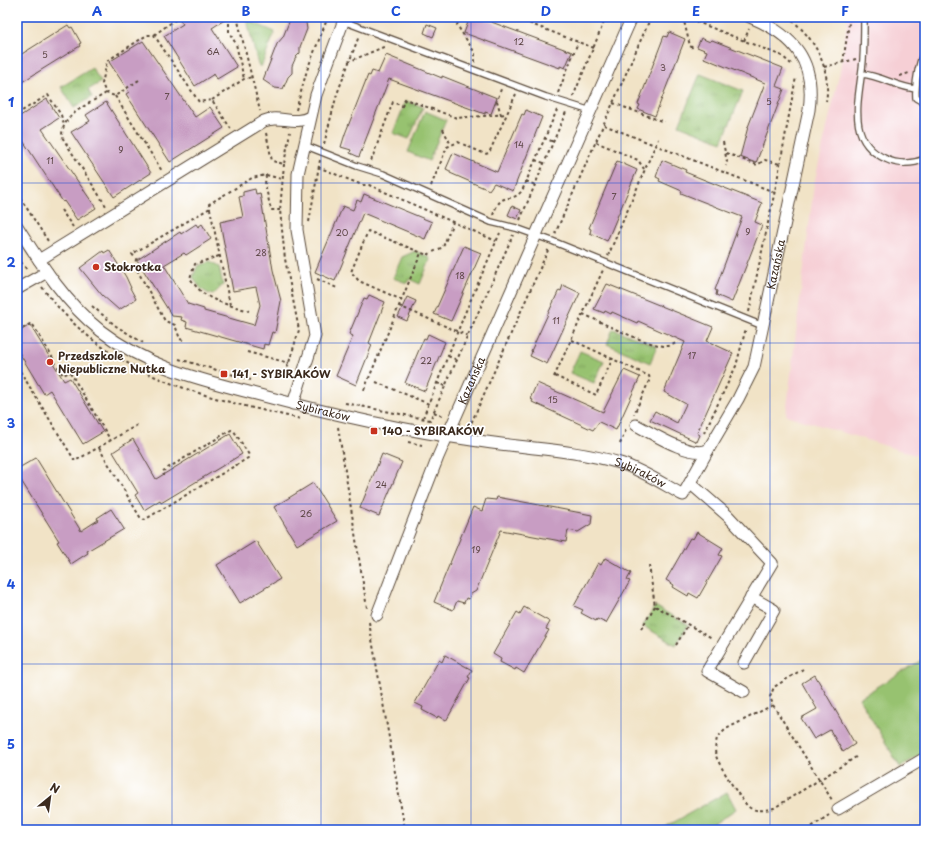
<svg xmlns="http://www.w3.org/2000/svg" width="942" height="847" font-family="'Playpen Sans',sans-serif">
	<defs>
		<pattern id="park-tufts" width="24" height="20" patternUnits="userSpaceOnUse"><rect width="24" height="20" fill="#97c270"/><path d="M3 7l-1-3M5 7V3M7 7l1-3M15 17l-1-3M17 17v-4M19 17l1-3" fill="none" stroke="#7c9e5b"/></pattern>
	</defs>
	<rect width="100%" height="100%" fill="#fff"/>
	<filter id="ink" filterUnits="userSpaceOnUse"><feTurbulence type="fractalNoise" baseFrequency=".025" numOctaves="2"/><feDisplacementMap in="SourceGraphic" scale="8" xChannelSelector="R" yChannelSelector="G"/><feConvolveMatrix kernelMatrix="1 2 1 2 8 2 1 2 1" color-interpolation-filters="sRGB"/></filter>
	<filter id="wash" filterUnits="userSpaceOnUse"><feTurbulence type="fractalNoise" baseFrequency=".012" numOctaves="4" result="noise"/><feDisplacementMap in="SourceGraphic" scale="16" xChannelSelector="R" yChannelSelector="G"/><feGaussianBlur stdDeviation="0.9" result="paint"/><feColorMatrix in="noise" values="0 0 0 0 0 0 0 0 0 0 0 0 0 0 0 0 0 1.4 0 .05"/><feComposite in="paint" operator="in"/></filter>
	<g filter="url(#wash)">
		<rect width="100%" height="100%" fill="#f1e3c6"/>
		<path fill="#f6cfd5" d="M 848,17 L 925,17 L 925,458 L 786,415 L 814,184 L 840,71 Z"/>
		<path fill="#97c270" stroke="#697647" d="M 425,111 L 446,120 L 429,161 L 408,152 Z
			M 925,658 L 925,752 L 900,767 L 859,698 Z
			M 727,792 L 736,809 L 705,830 L 660,830 Z"/>
		<path fill="url(#park-tufts)" stroke="#697647" d="M 247,20 L 275,32 L 261,67 L 258,65 Z
			M 92,68 L 101,82 L 88,90 L 92,97 L 74,108 L 61,87 Z
			M 700,74 L 743,91 L 722,142 L 679,125 Z
			M 406,101 L 423,107 L 409,139 L 393,133 Z
			M 415,251 L 429,257 L 430,260 L 420,284 L 409,279 L 407,283 L 393,278 L 402,257 Z
			M 209,262 L 219,267 L 223,285 L 213,295 C 202,292 199,287 193,277 L 197,267 Z
			M 613,329 L 657,346 L 650,363 L 607,344 Z
			M 580,351 L 604,361 L 594,383 L 570,373 Z
			M 655,606 L 688,625 L 676,645 L 643,626 Z"/>
		<g id="blocks">
			<path fill="#c89dc3" d="M 178,17 L 229,17 L 212,28 L 237,67 L 217,79 L 214,74 L 195,86 L 164,36 L 183,24 Z
				M 291,17 L 309,17 L 306,23 L 307,29 L 300,47 L 300,53 L 296,57 L 292,66 L 292,73 L 288,77 L 283,89 L 275,88 L 263,80 L 277,44 L 283,37 Z
				M 470,17 L 478,17 L 572,52 L 565,68 L 560,66 L 560,68 L 464,33 Z
				M 427,24 L 437,28 L 433,37 L 424,33 Z
				M 68,25 L 70,28 L 72,27 L 81,43 L 79,44 L 80,46 L 17,85 L 17,57 Z
				M 669,32 L 685,39 L 655,116 L 638,109 L 640,105 L 638,104 L 664,36 L 667,37 Z
				M 701,38 L 710,42 L 712,40 L 783,68 L 776,86 L 784,89 L 756,163 L 740,157 L 748,127 L 765,83 L 704,58 L 707,51 L 697,47 Z
				M 143,41 L 195,117 L 210,107 L 224,128 L 170,162 L 126,94 L 129,92 L 109,62 Z
				M 386,55 L 442,78 L 442,76 L 497,98 L 491,114 L 485,112 L 485,114 L 389,79 L 359,157 L 350,153 L 351,150 L 341,147 L 345,134 L 368,75 L 370,76 L 372,71 L 378,73 Z
				M 47,99 L 59,118 L 42,129 L 96,208 L 77,220 L 64,201 L 63,202 L 18,133 L 21,131 L 17,125 L 17,118 Z
				M 106,102 L 151,173 L 114,197 L 71,132 L 90,121 L 86,115 Z
				M 526,110 L 542,117 L 513,191 L 494,183 L 489,190 L 450,173 L 450,171 L 446,169 L 453,153 L 497,172 L 522,114 L 524,115 Z
				M 662,160 L 686,170 L 685,172 L 762,203 L 755,222 L 762,225 L 732,302 L 716,295 L 717,291 L 715,290 L 742,217 L 681,193 L 682,191 L 659,181 L 660,179 L 656,177 Z
				M 617,161 L 637,170 L 607,241 L 590,233 L 591,229 L 589,228 Z
				M 255,189 L 256,194 L 260,193 L 273,270 L 281,301 L 275,333 L 272,332 L 268,345 L 264,344 L 263,349 L 186,327 L 187,322 L 181,320 L 182,317 L 172,316 L 137,260 L 180,232 L 181,234 L 196,224 L 198,227 L 202,224 L 211,239 L 186,255 L 184,253 L 164,265 L 188,304 L 204,309 L 204,311 L 254,325 L 260,305 L 256,287 L 233,291 L 220,222 L 243,217 L 239,197 L 243,196 L 243,192 Z
				M 364,194 L 432,222 L 425,239 L 363,213 L 335,281 L 315,272 L 343,206 L 353,210 L 357,200 L 361,202 Z
				M 512,206 L 521,210 L 517,219 L 508,215 Z
				M 464,246 L 481,253 L 451,321 L 434,314 Z
				M 109,250 L 126,277 L 131,288 L 130,288 L 136,299 L 119,310 L 102,295 L 80,268 L 103,251 L 104,253 Z
				M 607,284 L 713,327 L 707,341 L 733,353 L 697,433 L 700,435 L 697,442 L 650,420 L 655,411 L 677,423 L 686,404 L 664,392 L 685,342 L 638,321 L 637,323 L 612,312 L 611,314 L 605,311 L 604,313 L 594,309 Z
				M 563,285 L 580,293 L 547,364 L 530,356 L 532,352 L 531,351 L 559,290 L 561,291 Z
				M 369,295 L 385,302 L 369,343 L 372,345 L 356,385 L 336,376 L 353,336 L 349,334 L 364,298 L 367,299 Z
				M 407,297 L 416,301 L 407,321 L 398,317 Z
				M 30,325 L 64,381 L 70,378 L 103,432 L 83,444 L 50,390 L 44,394 L 17,349 L 17,333 Z
				M 428,334 L 445,342 L 425,391 L 405,383 L 424,338 L 426,339 Z
				M 624,370 L 640,377 L 616,430 L 599,422 L 593,430 L 532,402 L 533,400 L 530,399 L 537,383 L 603,412 Z
				M 230,434 L 242,454 L 161,503 L 160,500 L 144,510 L 135,495 L 138,493 L 113,452 L 133,439 L 156,479 Z
				M 382,454 L 402,462 L 379,516 L 360,508 Z
				M 36,458 L 81,531 L 98,520 L 97,518 L 111,509 L 124,529 L 87,551 L 88,553 L 71,564 L 57,542 L 59,541 L 17,474 L 17,469 Z
				M 313,483 L 337,521 L 297,545 L 274,507 Z
				M 497,497 L 592,515 L 591,524 L 578,532 L 568,530 L 566,542 L 501,530 L 476,591 L 471,594 L 469,599 L 466,598 L 464,603 L 457,601 L 453,610 L 434,602 L 473,507 L 482,511 L 486,499 L 496,500 Z
				M 697,532 L 723,548 L 719,555 L 722,556 L 698,598 L 689,593 L 688,596 L 673,587 L 674,585 L 666,580 L 690,538 L 693,539 Z
				M 256,541 L 280,579 L 240,603 L 217,565 Z
				M 605,558 L 631,573 L 627,580 L 630,581 L 606,623 L 597,619 L 596,621 L 581,613 L 583,610 L 574,606 L 598,563 L 601,565 Z
				M 524,607 L 550,622 L 546,629 L 549,630 L 524,673 L 516,668 L 515,670 L 500,662 L 501,659 L 493,654 L 517,612 L 520,614 Z
				M 445,655 L 472,670 L 468,677 L 470,678 L 446,721 L 438,716 L 437,718 L 422,710 L 423,707 L 415,703 L 439,660 L 442,662 Z
				M 815,675 L 855,744 L 843,752 L 830,730 L 814,739 L 801,718 L 817,709 L 802,683 Z"/>
		</g>
	</g>
	<g filter="url(#ink)">
		<use href="#blocks" fill-opacity="0" stroke="#564637" stroke-width="1"/>
		<g fill="none" stroke-linecap="round" stroke-linejoin="round">
			<defs>
				<path id="service" d="M 864,17 C 864,31 864,46 863,60 C 860,96 844,141 886,159 C 898,165 913,164 925,159
					M 343,21 L 546,97 L 591,111
					M 925,49 C 919,63 915,82 916,98 L 925,103
					M 862,74 C 881,76 897,87 916,89
					M 304,145 L 357,166 L 383,174 L 491,222 L 516,228 L 552,241 L 763,326"/>
				<g id="minor">
					<path id="s1" d="M 17,226 C 41,264 65,303 101,331 C 149,368 199,379 256,394 C 327,413 399,430 472,440 C 521,448 572,449 620,463 C 642,470 663,484 683,495 L 708,450"/>
					<path d="M 39,260 L 264,121 C 279,114 294,126 310,117"/>
					<path d="M 17,289 L 47,272"/>
					<path d="M 293,404 L 315,336 L 297,230 L 298,174 L 316,95 L 345,17"/>
					<path id="s2" d="M 636,425 C 653,434 691,458 708,450 L 738,399 L 754,367 L 809,110 C 816,61 794,35 750,17"/>
					<path d="M 690,483 L 728,516 L 772,563 L 707,671 L 744,692"/>
					<path id="s3" d="M 377,615 L 438,457 L 632,17"/>
					<path d="M 744,663 L 774,610 L 751,597"/>
					<path d="M 838,809 L 925,758"/>
				</g>
			</defs>
			<use href="#service" stroke="#564637" stroke-width="8"/>
			<use href="#minor" stroke="#564637" stroke-width="13"/>
			<path stroke="#564637" stroke-width="2" stroke-dasharray="3 3" stroke-linecap="butt" d="M 229,17 L 229,32 L 236,44 L 244,79
				M 237,17 L 260,111
				M 248,17 L 249,20
				M 460,17 L 457,25 L 475,53 L 475,63
				M 507,17 L 514,20 L 518,19 L 594,48
				M 683,17 L 690,46 L 693,48
				M 685,17 L 782,56 L 791,64
				M 787,17 C 814,35 832,69 826,101
				M 154,35 L 179,17
				M 744,41 L 749,29
				M 348,62 L 386,46
				M 843,62 L 850,17
				M 824,67 L 856,59
				M 900,76 L 909,73
				M 139,80 L 115,96 L 106,93 L 102,84 L 107,61 L 147,35 L 154,35 L 199,102 L 212,100 L 231,129
				M 106,93 C 90,104 61,114 62,137 L 106,206
				M 558,93 L 578,42
				M 115,96 L 162,171
				M 573,97 L 606,17
				M 212,100 L 244,79 L 252,77
				M 613,103 L 664,122
				M 296,110 L 307,70 L 328,17
				M 17,114 L 48,95 L 61,115 L 64,125
				M 501,115 L 497,101 L 501,89
				M 604,125 L 774,192
				M 443,129 L 451,145
				M 266,133 L 272,161 L 284,164 L 290,132
				M 544,138 L 554,142
				M 596,142 L 638,160 L 644,169
				M 723,142 L 727,162 L 726,166
				M 324,144 L 337,94 L 359,36
				M 726,153 L 757,165 L 765,160 L 780,164
				M 535,160 L 544,163
				M 371,161 L 393,102 L 402,106 L 405,99 L 457,118 L 507,114
				M 284,164 L 280,210 L 285,259 L 299,330 L 287,369
				M 318,167 L 362,185 L 369,185 L 496,241
				M 266,175 L 265,184 L 271,210 L 280,210
				M 526,181 L 535,185
				M 431,186 L 447,147 L 458,142 L 485,154 L 489,153 L 516,94
				M 17,193 L 48,241
				M 61,210 L 73,227
				M 493,215 C 502,189 509,205 522,191 L 557,110
				M 520,220 L 566,112
				M 309,222 L 320,160
				M 555,234 L 651,17
				M 219,256 L 195,264 L 190,278 C 204,301 224,303 249,311
				M 608,256 L 658,139
				M 17,257 L 28,271
				M 317,279 L 337,288
				M 42,287 C 107,376 199,396 301,419
				M 402,300 L 359,281 L 351,272 L 368,231 L 427,255 L 443,247 L 453,222
				M 230,305 L 209,204 L 252,178 L 266,175 L 282,179
				M 92,306 L 116,326 L 145,344
				M 399,306 L 468,336
				M 749,312 L 777,181 L 796,77
				M 583,314 C 601,322 650,347 667,346 C 671,346 674,344 678,342
				M 17,331 L 30,324 L 33,325 L 63,375 L 70,372 L 111,441
				M 183,340 L 180,339 L 175,325 L 165,321 L 135,266 L 136,259 L 132,254 L 210,208
				M 572,340 L 649,376 L 650,379 L 634,414
				M 247,352 L 289,363
				M 448,356 L 457,360
				M 179,359 L 251,380
				M 17,366 L 75,461 L 139,424
				M 555,376 L 596,395 L 613,358
				M 554,377 L 603,270
				M 376,382 L 429,404
				M 437,383 L 446,386
				M 364,390 L 421,253
				M 345,403 L 430,420 L 513,235
				M 434,412 L 444,417
				M 423,418 L 465,313 L 500,233
				M 338,427 L 367,608
				M 469,428 L 549,248
				M 704,433 L 736,366 L 746,328
				M 408,442 L 422,445
				M 620,444 L 626,430
				M 99,448 L 140,517 L 144,520 L 248,458 L 249,455 L 234,431 L 231,430 L 163,471
				M 649,565 L 655,606 L 712,638
				M 369,622 L 405,830
				M 641,629 L 655,606
				M 676,645 L 688,625
				M 803,669 L 774,687 L 770,697 L 773,705 L 726,729 L 717,738 C 716,743 714,750 716,756 C 719,765 743,804 750,808 C 757,812 766,810 774,808 L 856,757
				M 773,705 L 832,800
				M 807,830 L 829,815"/>
			<use href="#service" stroke="#fff" stroke-width="5.5"/>
			<use href="#minor" stroke="#fff" stroke-width="11"/>
		</g>
	</g>
	<path fill="none" stroke="#1d4ed8" stroke-width="1" stroke-opacity="0.55" d="M 172,17 L 172,830M 321,17 L 321,830M 471,17 L 471,830M 621,17 L 621,830M 770,17 L 770,830M 17,183 L 925,183M 17,343 L 925,343M 17,504 L 925,504M 17,664 L 925,664"/>
	<g fill="#c8321e" stroke="#fff" stroke-width="1.5">
		<circle cx="96" cy="267" r="4"/>
		<circle cx="50" cy="362" r="4"/>
		<rect x="220" y="370" width="8" height="8" rx="2"/>
		<rect x="370" y="427" width="8" height="8" rx="2"/>
	</g>
	<g text-anchor="middle" stroke-width="3.5" stroke-linejoin="round" paint-order="stroke">
		<g font-size="9" fill="#5e4747">
			<text x="519" y="45">12</text>
			<text x="213" y="55">6A</text>
			<text x="45" y="58">5</text>
			<text x="663" y="71">3</text>
			<text x="167" y="100">7</text>
			<text x="769" y="105">5</text>
			<text x="519" y="148">14</text>
			<text x="121" y="153">9</text>
			<text x="50" y="164">11</text>
			<text x="614" y="200">7</text>
			<text x="748" y="235">9</text>
			<text x="342" y="236">20</text>
			<text x="261" y="256">28</text>
			<text x="460" y="279">18</text>
			<text x="556" y="324">11</text>
			<text x="692" y="359">17</text>
			<text x="426" y="364">22</text>
			<text x="553" y="403">15</text>
			<text x="381" y="488">24</text>
			<text x="306" y="517">26</text>
			<text x="476" y="553">19</text>
		</g>
		<g font-size="11" fill="#3b2a1e" stroke="#fff">
			<text dy="4" stroke="none"><textPath href="#s2" startOffset="278">Kazańska</textPath></text>
			<text dy="4" stroke="none"><textPath href="#s3" startOffset="253">Kazańska</textPath></text>
			<text dy="4" stroke="none"><textPath href="#s1" startOffset="373">Sybiraków</textPath></text>
			<text dy="4" stroke="none"><textPath href="#s1" startOffset="697">Sybiraków</textPath></text>
		</g>
		<g font-size="11" font-weight="bold" fill="#3b2a1e" stroke="#fff" text-anchor="start">
			<text x="104" y="271">Stokrotka</text>
			<text x="58" y="360">Przedszkole<tspan x="58" dy="13">Niepubliczne Nutka</tspan></text>
			<text x="232" y="378">141 - SYBIRAKÓW</text>
			<text x="382" y="435">140 - SYBIRAKÓW</text>
		</g>
	</g>
	<rect width="942" height="847" fill="none" stroke="#fff" stroke-width="44"/>
	<g transform="translate(50 797) rotate(29)" stroke="#ffffff" stroke-width="3" paint-order="stroke">
	<path d="M0-3L7 15L0 10L-7 15Z" fill="#3b2a1e"/>
	<text y="-6" font-size="11" font-weight="bold" text-anchor="middle" fill="#3b2a1e">N</text>
	</g>
	<rect x="22" y="22" width="898" height="803" fill="none" stroke="#1d4ed8" stroke-width="1.5"/>
	<g font-size="13" text-anchor="middle" font-weight="bold" fill="#1d4ed8">
		<text x="97" y="16">A</text>
		<text x="246" y="16">B</text>
		<text x="396" y="16">C</text>
		<text x="546" y="16">D</text>
		<text x="696" y="16">E</text>
		<text x="845" y="16">F</text>
		<text x="11" y="107">1</text>
		<text x="11" y="267">2</text>
		<text x="11" y="428">3</text>
		<text x="11" y="589">4</text>
		<text x="11" y="749">5</text>
	</g>
</svg>
